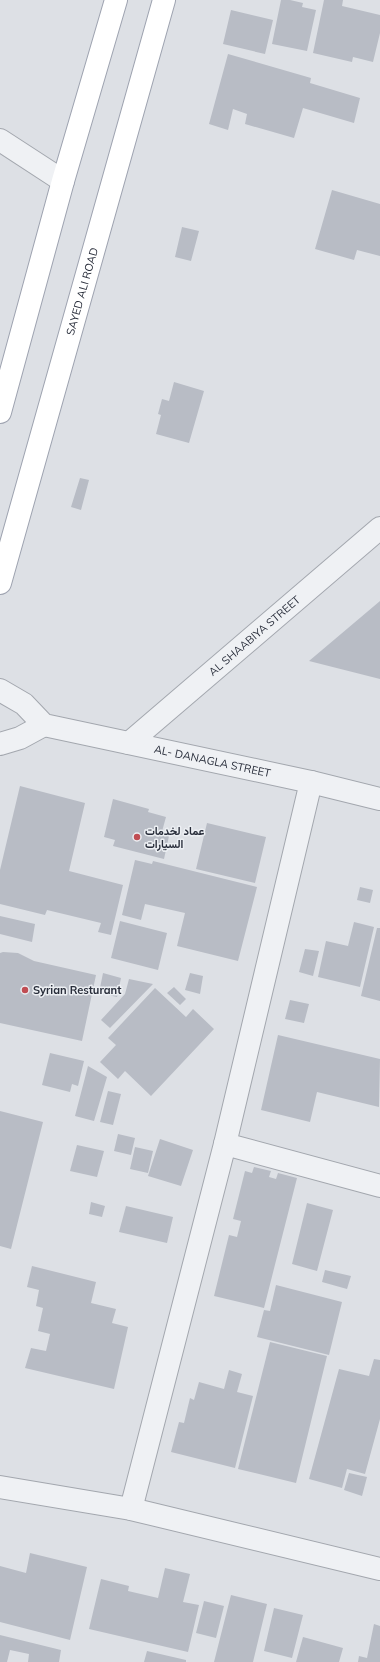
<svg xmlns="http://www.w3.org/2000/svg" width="380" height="1662" font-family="Mulish,Vazirmatn,sans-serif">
	<rect width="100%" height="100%" fill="#dde0e5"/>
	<path fill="#b8bcc5" d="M 281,0 L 290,0 L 303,3 L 302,7 L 316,10 L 307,51 L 272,44 Z
		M 324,0 L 343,0 L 342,6 L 380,15 L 380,33 L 373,62 L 353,57 L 352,62 L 313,53 Z
		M 231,10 L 273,20 L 265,54 L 223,44 Z
		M 228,54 L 311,78 L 310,83 L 360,98 L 354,123 L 303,108 L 294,138 L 245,124 L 247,114 L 233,109 L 228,130 L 209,124 Z
		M 332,190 L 380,204 L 380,256 L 357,250 L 354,260 L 315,249 Z
		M 182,227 L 199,231 L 191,261 L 175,257 Z
		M 174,382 L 204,391 L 189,443 L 156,434 L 161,415 L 158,414 L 162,399 L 169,401 Z
		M 80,478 L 89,480 L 81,510 L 71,507 Z
		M 380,601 L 380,679 L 309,661 Z
		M 20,786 L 85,803 L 69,871 L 123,885 L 111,935 L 98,932 L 101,923 L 47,910 L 45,915 L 0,904 L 0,870 Z
		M 113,799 L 149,809 L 148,812 L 166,817 L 161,835 L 169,836 L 164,859 L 113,846 L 115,840 L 104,837 Z
		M 207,823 L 266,837 L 255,883 L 196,869 Z
		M 135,860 L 152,864 L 153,861 L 257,887 L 238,961 L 177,946 L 185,913 L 145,904 L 141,920 L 122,915 Z
		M 360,887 L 373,890 L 370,903 L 357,900 Z
		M 0,916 L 35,924 L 32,942 L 0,934 Z
		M 120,921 L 167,933 L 158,970 L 111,958 Z
		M 354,922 L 374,927 L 360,987 L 318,977 L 326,941 L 348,946 Z
		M 377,928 L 380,928 L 380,1001 L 361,996 Z
		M 305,949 L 319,951 L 313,976 L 299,972 Z
		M 3,952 L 18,953 L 34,961 L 96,975 L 82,1041 L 0,1023 L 0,953 Z
		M 103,973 L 121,978 L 117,997 L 99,993 Z
		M 190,973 L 203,976 L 200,994 L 185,990 Z
		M 129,979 L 153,984 L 110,1028 L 101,1020 L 125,994 Z
		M 174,987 L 186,999 L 180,1005 L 167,993 Z
		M 155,988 L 186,1017 L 193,1009 L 214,1029 L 151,1096 L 125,1071 L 118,1079 L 100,1062 L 116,1045 L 108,1038 Z
		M 290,1000 L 309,1004 L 304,1023 L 285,1019 Z
		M 278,1035 L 380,1059 L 379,1107 L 317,1092 L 310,1122 L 261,1110 Z
		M 50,1053 L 84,1061 L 78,1086 L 72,1084 L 70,1092 L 42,1085 Z
		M 88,1066 L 107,1077 L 94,1121 L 75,1116 Z
		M 108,1091 L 121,1094 L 113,1125 L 100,1122 Z
		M 0,1111 L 43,1122 L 11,1249 L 0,1246 Z
		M 118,1134 L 135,1138 L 131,1155 L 114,1151 Z
		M 160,1139 L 193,1150 L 181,1186 L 148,1176 Z
		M 77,1145 L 104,1151 L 97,1177 L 70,1171 Z
		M 135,1147 L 153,1151 L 148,1173 L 130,1169 Z
		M 254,1167 L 271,1171 L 269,1177 L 276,1179 L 278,1173 L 297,1178 L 264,1308 L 214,1296 L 229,1235 L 237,1237 L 241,1221 L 233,1219 L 245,1171 L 252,1173 Z
		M 91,1202 L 105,1206 L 102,1217 L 89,1214 Z
		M 307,1203 L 333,1210 L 317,1271 L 292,1264 Z
		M 126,1206 L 173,1217 L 167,1243 L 119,1232 Z
		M 32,1266 L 96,1282 L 91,1303 L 116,1309 L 112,1323 L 128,1327 L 114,1389 L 25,1368 L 31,1348 L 46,1351 L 50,1334 L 38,1331 L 43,1308 L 36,1306 L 39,1290 L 27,1287 Z
		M 325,1270 L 351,1276 L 347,1289 L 322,1282 Z
		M 276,1285 L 342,1302 L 329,1355 L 257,1337 L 264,1310 L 270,1311 Z
		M 270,1342 L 327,1356 L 296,1483 L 238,1469 Z
		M 374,1359 L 380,1360 L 380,1419 L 365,1474 L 347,1469 L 342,1488 L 309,1479 L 339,1369 L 369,1376 Z
		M 229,1370 L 242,1374 L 237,1392 L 253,1396 L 235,1468 L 171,1452 L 179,1422 L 184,1423 L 190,1398 L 194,1400 L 199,1382 L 224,1389 Z
		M 349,1473 L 367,1477 L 362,1496 L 344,1490 Z
		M 30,1553 L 87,1567 L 70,1640 L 0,1622 L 0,1566 L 26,1573 Z
		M 165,1568 L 190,1574 L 183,1602 L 199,1605 L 188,1652 L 89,1629 L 101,1579 L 129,1586 L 128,1591 L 158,1598 Z
		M 231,1595 L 267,1604 L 253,1662 L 214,1662 Z
		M 204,1601 L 224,1606 L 216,1638 L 196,1633 Z
		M 274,1608 L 303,1615 L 292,1658 L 264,1651 Z
		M 374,1624 L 380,1626 L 380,1662 L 358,1662 L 359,1656 L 367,1658 Z
		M 0,1635 L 61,1650 L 59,1662 L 28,1662 L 29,1654 L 10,1650 L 7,1662 L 0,1662 Z
		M 303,1637 L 343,1648 L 339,1662 L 296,1662 Z
		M 147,1651 L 186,1660 L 186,1662 L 144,1662 Z"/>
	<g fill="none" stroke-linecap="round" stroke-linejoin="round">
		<defs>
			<g id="minor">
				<path d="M 0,140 L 63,181"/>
				<path id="s1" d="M 0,690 L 24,704 L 44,725 L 311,782 L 380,799"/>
				<path id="s2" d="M 129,743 L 380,528"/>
				<path d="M 0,744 L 20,738 L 44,725"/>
				<path d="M 225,1144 L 380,1186"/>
				<path d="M 0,1487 L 131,1509 L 380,1569"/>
				<path d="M 131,1509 L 225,1144 L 311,782"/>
			</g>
			<g id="major">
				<path d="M 0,412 L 63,181 L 116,0"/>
				<path id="s3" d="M 0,583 L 164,0"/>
			</g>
		</defs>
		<use href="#minor" stroke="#a3a7ae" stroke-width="24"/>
		<use href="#major" stroke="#9ea3b0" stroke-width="24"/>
		<use href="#minor" stroke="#eff1f4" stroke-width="22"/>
		<use href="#major" stroke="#fff" stroke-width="22"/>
	</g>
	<g fill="#c04d53" stroke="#eceff3" stroke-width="1.5">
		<circle cx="137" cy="837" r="4"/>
		<circle cx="25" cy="990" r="4"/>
	</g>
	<g text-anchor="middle" stroke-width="3" stroke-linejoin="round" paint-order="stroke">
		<g font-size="11" fill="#282d3a" stroke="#eceff3">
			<text dy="4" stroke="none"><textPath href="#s3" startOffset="303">SAYED ALI ROAD</textPath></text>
			<text dy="4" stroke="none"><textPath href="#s2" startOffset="165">AL SHAABIYA STREET</textPath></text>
			<text dy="4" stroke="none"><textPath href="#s1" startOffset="229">AL- DANAGLA STREET</textPath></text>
		</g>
		<g font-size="11" font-weight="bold" fill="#282d3a" stroke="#eceff3" text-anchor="start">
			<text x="145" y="835">عماد لخدمات<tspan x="145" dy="13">السيارات</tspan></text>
			<text x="33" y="994">Syrian Resturant</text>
		</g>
	</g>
</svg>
